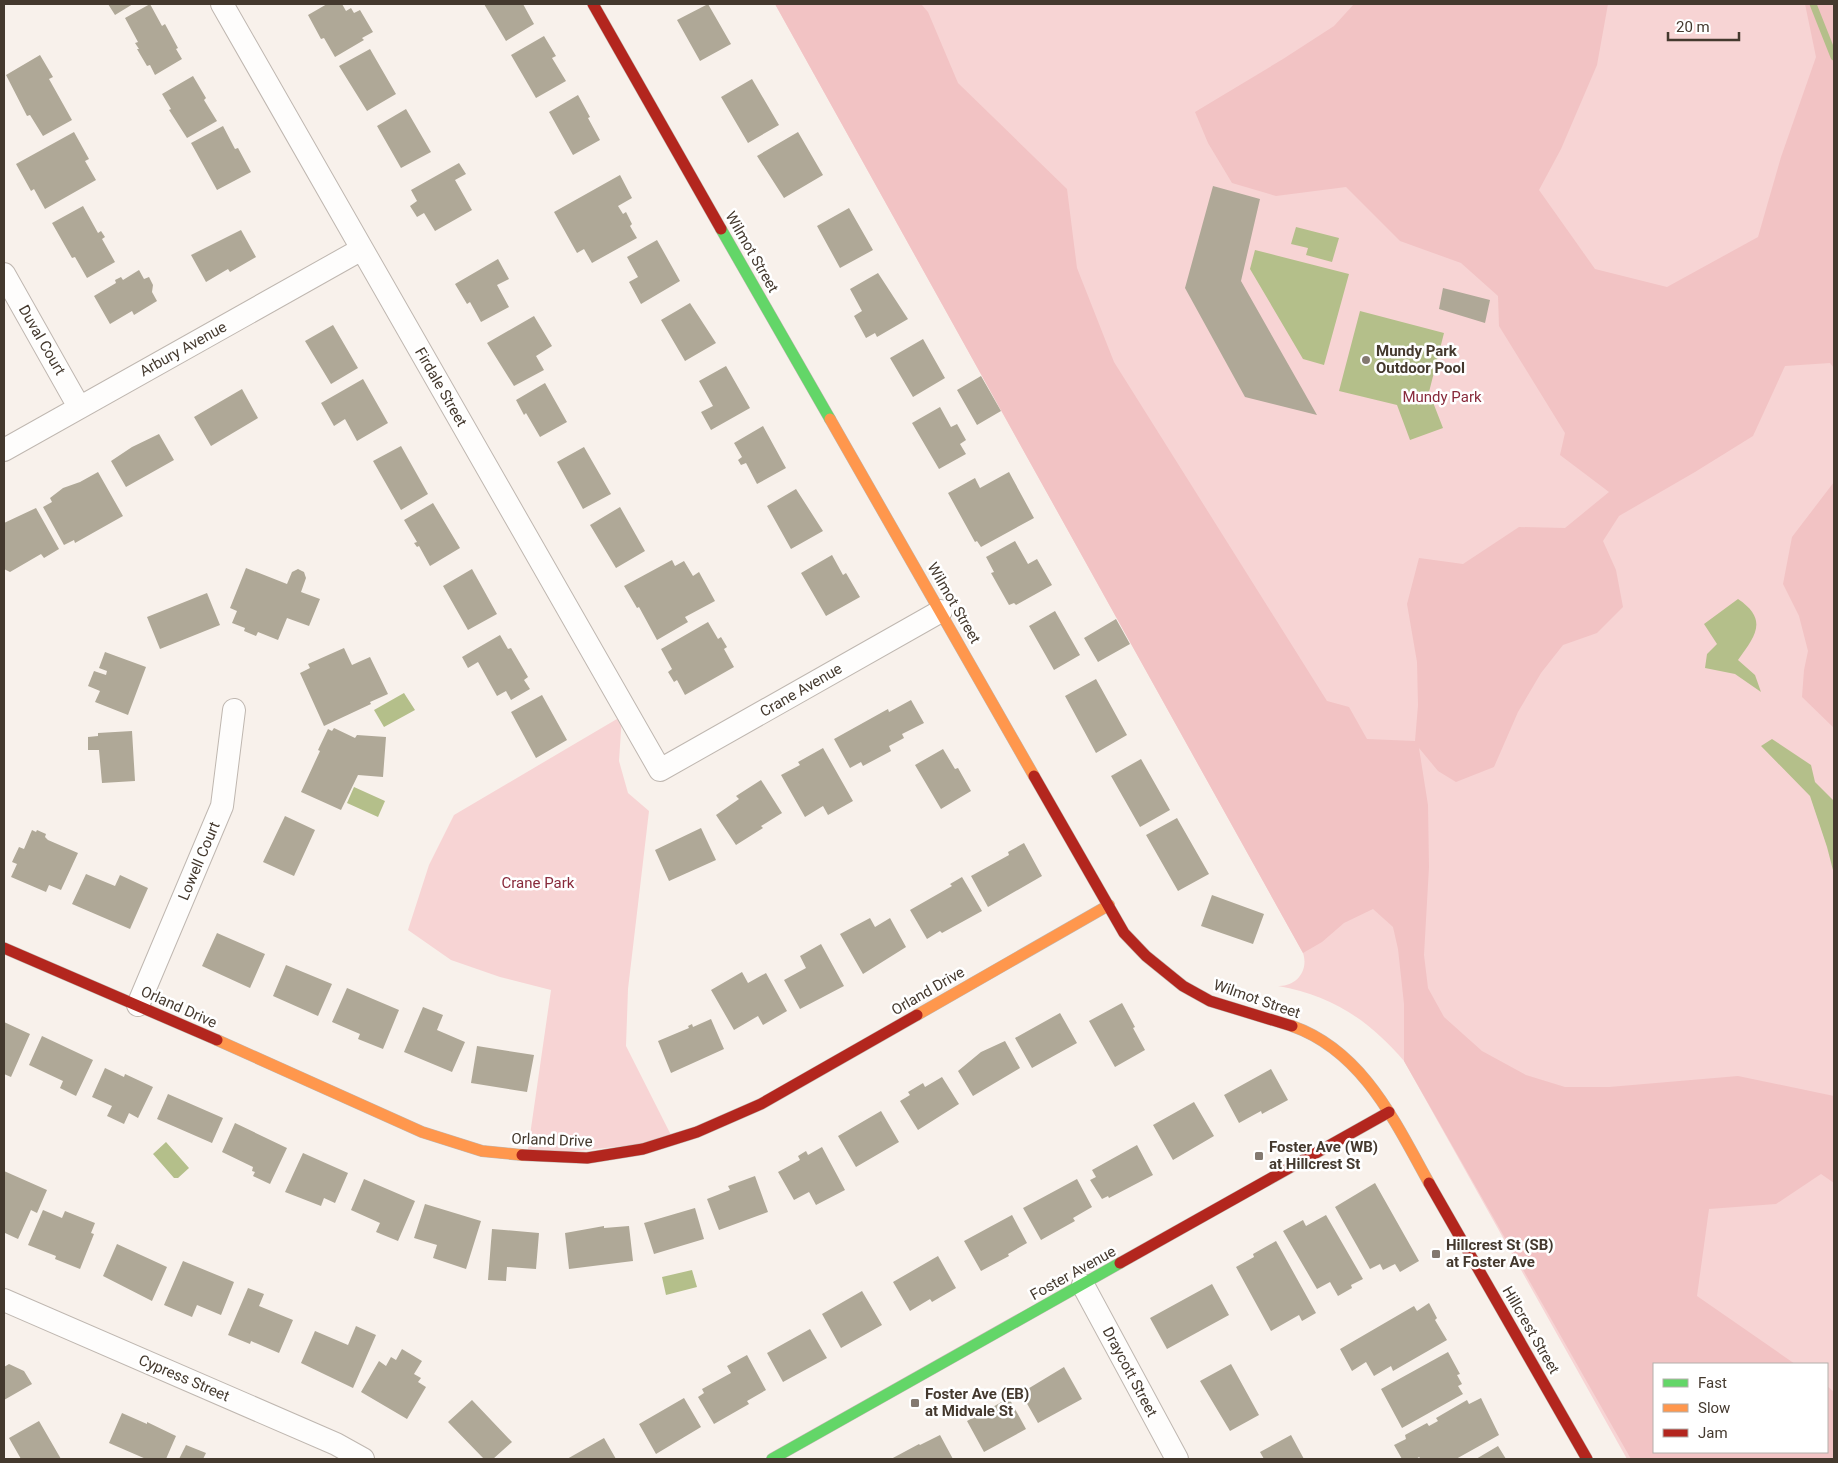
<svg xmlns="http://www.w3.org/2000/svg" width="1838" height="1463" font-family="Roboto,sans-serif">
	<rect width="100%" height="100%" fill="#f8f1eb"/>
	<path fill="#f7d4d4" fill-rule="evenodd" d="M 775,4 L 1834,4 L 1834,1459 L 1627,1459 L 1404,1061 C 1369,1020 1331,995 1278,986 C 1296,987 1309,971 1303,953 ZM 1654,1364 L 1827,1364 L 1827,1452 L 1654,1452 Z
		M 622,716 L 619,761 L 628,793 L 649,811 L 628,989 L 626,1046 L 674,1141 L 527,1156 L 551,990 L 500,977 L 451,960 L 408,930 L 429,865 L 454,815 Z"/>
	<path fill="#f2c3c4" d="M 775,4 L 921,4 L 928,12 L 958,83 L 1067,189 L 1077,268 L 1114,362 L 1327,701 L 1349,707 L 1367,739 L 1415,741 L 1418,705 L 1417,662 L 1407,604 L 1419,558 L 1463,564 L 1519,527 L 1565,528 L 1609,492 L 1560,455 L 1565,433 L 1499,326 L 1498,296 L 1461,263 L 1400,241 L 1346,187 L 1276,196 L 1232,183 L 1208,143 L 1195,112 L 1283,59 L 1334,26 L 1354,4 L 1608,4 L 1597,65 L 1561,149 L 1539,190 L 1595,269 L 1667,287 L 1758,237 L 1781,157 L 1816,57 L 1805,4 L 1834,4 L 1834,368 L 1830,363 L 1785,366 L 1753,436 L 1695,472 L 1619,516 L 1603,541 L 1616,570 L 1623,607 L 1597,633 L 1563,645 L 1541,673 L 1518,712 L 1494,767 L 1456,782 L 1438,771 L 1419,748 L 1428,805 L 1429,867 L 1424,955 L 1428,988 L 1444,1017 L 1482,1051 L 1526,1075 L 1565,1087 L 1609,1087 L 1738,1076 L 1834,1096 L 1834,1183 L 1821,1174 L 1776,1204 L 1709,1209 L 1697,1296 L 1795,1364 L 1654,1364 L 1654,1452 L 1827,1452 L 1827,1386 L 1834,1392 L 1834,1459 L 1631,1459 L 1404,1061 L 1404,1004 L 1398,949 L 1393,927 L 1373,909 L 1344,923 L 1322,942 L 1303,953 Z
		M 1834,482 L 1834,728 L 1802,697 L 1804,670 L 1808,651 L 1799,616 L 1783,584 L 1792,537 Z"/>
	<path fill="#b4bf8a" d="M 1296,227 L 1339,238 L 1332,262 L 1306,255 L 1308,248 L 1291,244 Z
		M 1255,250 L 1349,274 L 1324,365 L 1303,359 L 1250,269 Z
		M 1360,311 L 1444,333 L 1429,392 L 1443,428 L 1410,440 L 1397,405 L 1339,391 Z
		M 1738,599 C 1769,620 1755,636 1738,660 L 1755,675 L 1761,692 L 1735,674 L 1705,668 L 1707,654 L 1717,644 L 1704,624 Z
		M 404,693 L 415,710 L 384,727 L 374,710 Z
		M 1772,739 L 1811,765 L 1815,782 L 1834,801 L 1834,874 L 1827,847 L 1810,796 L 1761,746 Z
		M 354,787 L 385,801 L 378,817 L 347,803 Z
		M 166,1142 L 189,1168 L 178,1178 L 174,1178 L 153,1154 Z
		M 692,1270 L 697,1287 L 666,1295 L 662,1277 Z"/>
	<g fill="none" stroke-linecap="round" stroke-linejoin="round">
		<path stroke="#b4bf8a" stroke-width="7" d="M 1813,4 L 1834,57"/>
	</g>
	<path fill="#afa897" d="M 108,4 L 133,4 L 115,15 Z
		M 150,4 L 162,26 L 165,24 L 178,48 L 176,49 L 182,59 L 155,75 L 150,65 L 147,66 L 137,49 L 139,49 L 135,43 L 138,42 L 125,18 Z
		M 327,4 L 342,4 L 346,11 L 351,8 L 354,13 L 360,10 L 373,32 L 362,38 L 364,40 L 335,57 L 324,38 L 321,39 L 308,15 Z
		M 484,4 L 523,4 L 534,24 L 506,41 Z
		M 708,4 L 731,44 L 700,61 L 677,20 Z
		M 544,36 L 556,56 L 552,58 L 566,81 L 536,98 L 511,55 Z
		M 370,49 L 396,94 L 367,111 L 339,66 Z
		M 40,55 L 53,77 L 49,79 L 72,120 L 43,136 L 30,115 L 27,116 L 6,75 Z
		M 193,76 L 206,98 L 204,100 L 217,121 L 187,138 L 169,110 L 171,109 L 162,94 Z
		M 752,79 L 779,125 L 748,143 L 721,97 Z
		M 578,95 L 590,117 L 588,118 L 600,140 L 573,155 L 549,112 Z
		M 406,109 L 431,152 L 401,168 L 377,126 Z
		M 223,126 L 235,149 L 238,148 L 251,172 L 217,190 L 191,143 Z
		M 74,132 L 89,159 L 85,161 L 96,180 L 45,209 L 34,189 L 31,191 L 16,164 Z
		M 798,132 L 823,175 L 784,198 L 757,156 Z
		M 459,163 L 466,174 L 455,180 L 472,210 L 435,231 L 424,213 L 417,217 L 410,206 L 417,201 L 411,190 Z
		M 620,175 L 632,198 L 618,206 L 623,214 L 626,212 L 632,224 L 630,226 L 637,238 L 592,263 L 584,249 L 577,253 L 554,212 Z
		M 1213,186 L 1260,199 L 1241,281 L 1317,415 L 1245,397 L 1185,288 Z
		M 83,206 L 98,233 L 101,231 L 105,237 L 102,239 L 115,262 L 87,278 L 75,257 L 72,258 L 52,223 Z
		M 849,208 L 873,250 L 840,268 L 817,226 Z
		M 241,230 L 256,257 L 230,272 L 228,269 L 206,282 L 191,255 Z
		M 657,240 L 680,281 L 641,304 L 629,282 L 638,277 L 627,257 Z
		M 498,259 L 509,279 L 497,285 L 509,307 L 481,322 L 470,302 L 467,304 L 455,284 Z
		M 139,270 L 144,279 L 149,277 L 153,285 L 152,292 L 157,301 L 134,315 L 132,311 L 110,324 L 94,296 L 116,283 L 115,280 L 121,277 L 123,280 Z
		M 878,273 L 908,319 L 877,337 L 875,333 L 866,338 L 854,316 L 862,311 L 850,289 Z
		M 1443,288 L 1490,300 L 1485,323 L 1439,309 Z
		M 690,303 L 716,343 L 685,361 L 661,320 Z
		M 534,316 L 552,346 L 536,356 L 544,370 L 514,386 L 487,343 Z
		M 333,325 L 358,368 L 331,384 L 305,341 Z
		M 923,339 L 945,378 L 913,397 L 890,358 Z
		M 726,366 L 750,408 L 711,430 L 701,412 L 713,406 L 699,381 Z
		M 981,376 L 1001,411 L 977,425 L 957,390 Z
		M 363,379 L 388,423 L 357,441 L 345,419 L 334,426 L 321,403 Z
		M 545,383 L 567,422 L 540,437 L 526,413 L 524,415 L 516,400 Z
		M 242,389 L 258,418 L 211,446 L 194,417 Z
		M 940,407 L 951,427 L 957,424 L 966,440 L 960,444 L 966,454 L 939,469 L 912,423 Z
		M 763,426 L 786,468 L 757,484 L 746,463 L 741,465 L 738,460 L 742,457 L 734,443 Z
		M 159,434 L 174,460 L 126,487 L 111,461 L 132,447 Z
		M 401,446 L 428,494 L 401,510 L 373,461 Z
		M 584,447 L 611,494 L 583,509 L 557,462 Z
		M 98,472 L 123,516 L 75,543 L 74,540 L 64,545 L 43,507 L 52,502 L 50,498 L 63,488 L 80,482 Z
		M 1009,472 L 1034,518 L 981,547 L 977,541 L 975,542 L 948,493 L 975,478 L 980,488 Z
		M 796,489 L 823,531 L 791,549 L 767,506 Z
		M 433,503 L 460,548 L 430,566 L 419,546 L 417,547 L 414,543 L 417,542 L 404,520 Z
		M 620,507 L 645,551 L 616,568 L 590,525 Z
		M 36,508 L 59,549 L 44,558 L 41,554 L 10,572 L 4,569 L 4,523 Z
		M 1015,541 L 1028,564 L 1037,559 L 1052,585 L 1016,605 L 1014,603 L 1009,605 L 991,573 L 994,572 L 986,557 Z
		M 832,555 L 843,575 L 846,573 L 860,597 L 826,616 L 801,573 Z
		M 672,560 L 675,566 L 684,561 L 693,576 L 699,572 L 715,601 L 685,617 L 688,622 L 657,640 L 639,607 L 637,608 L 624,586 Z
		M 246,568 L 287,584 L 292,572 L 298,569 L 304,572 L 306,578 L 301,592 L 320,599 L 309,626 L 287,618 L 278,640 L 258,632 L 256,636 L 244,631 L 245,628 L 232,623 L 237,611 L 230,608 Z
		M 472,569 L 497,614 L 468,630 L 443,586 Z
		M 207,593 L 220,625 L 160,649 L 147,617 Z
		M 1055,611 L 1080,655 L 1054,670 L 1029,626 Z
		M 1116,619 L 1130,644 L 1098,662 L 1084,638 Z
		M 708,622 L 718,639 L 721,637 L 727,647 L 724,649 L 734,667 L 685,695 L 677,680 L 674,682 L 668,672 L 672,669 L 661,649 Z
		M 500,635 L 508,649 L 511,648 L 528,677 L 524,680 L 530,689 L 511,700 L 506,691 L 497,696 L 478,662 L 468,668 L 462,657 Z
		M 344,648 L 352,665 L 370,657 L 388,694 L 370,702 L 371,704 L 324,726 L 300,673 L 310,668 L 308,664 Z
		M 105,652 L 146,667 L 128,715 L 95,702 L 100,691 L 88,686 L 94,671 L 106,675 L 107,671 L 99,668 Z
		M 1096,679 L 1127,735 L 1096,753 L 1065,696 Z
		M 542,695 L 567,740 L 536,758 L 511,712 Z
		M 911,700 L 924,723 L 902,734 L 904,738 L 889,746 L 891,751 L 863,766 L 861,762 L 850,768 L 834,739 L 888,709 L 889,712 Z
		M 334,728 L 355,738 L 357,735 L 386,737 L 383,777 L 358,775 L 341,810 L 301,792 L 320,751 L 318,750 L 328,729 L 332,731 Z
		M 132,731 L 135,781 L 102,783 L 99,750 L 88,750 L 88,737 L 98,736 L 98,733 Z
		M 823,748 L 853,801 L 828,815 L 823,806 L 805,817 L 781,775 L 800,765 L 798,762 Z
		M 943,749 L 955,769 L 958,768 L 971,791 L 941,809 L 915,765 Z
		M 1141,759 L 1170,810 L 1140,827 L 1111,776 Z
		M 761,780 L 782,813 L 761,826 L 763,828 L 736,845 L 716,815 L 739,799 L 736,796 Z
		M 285,816 L 315,830 L 294,876 L 263,862 Z
		M 1177,818 L 1209,874 L 1178,891 L 1146,835 Z
		M 701,828 L 716,860 L 669,881 L 655,850 Z
		M 32,830 L 36,832 L 37,830 L 46,834 L 45,837 L 48,840 L 78,853 L 61,890 L 49,885 L 46,892 L 11,877 L 17,864 L 12,862 L 19,847 L 24,849 Z
		M 1024,843 L 1042,876 L 988,907 L 971,876 L 1009,855 L 1008,852 Z
		M 86,874 L 115,886 L 120,875 L 148,888 L 130,929 L 72,904 Z
		M 962,877 L 982,911 L 942,933 L 940,931 L 927,939 L 910,910 L 952,886 L 950,884 Z
		M 1212,895 L 1264,914 L 1253,944 L 1201,926 Z
		M 870,918 L 875,927 L 890,918 L 906,947 L 863,974 L 840,934 Z
		M 217,933 L 265,954 L 250,988 L 202,966 Z
		M 821,944 L 844,986 L 800,1009 L 784,980 L 806,968 L 800,956 Z
		M 286,965 L 332,984 L 318,1016 L 273,996 Z
		M 742,972 L 748,983 L 766,973 L 787,1011 L 763,1025 L 758,1016 L 734,1030 L 711,990 Z
		M 347,988 L 399,1010 L 383,1049 L 358,1039 L 360,1034 L 332,1022 Z
		M 1122,1003 L 1135,1027 L 1133,1028 L 1145,1050 L 1115,1067 L 1089,1021 Z
		M 423,1007 L 443,1015 L 437,1030 L 465,1042 L 452,1072 L 404,1052 Z
		M 1060,1013 L 1077,1043 L 1032,1068 L 1015,1038 Z
		M 711,1019 L 724,1049 L 671,1073 L 658,1041 L 689,1028 L 688,1026 L 692,1024 L 693,1027 Z
		M 4,1022 L 30,1034 L 11,1077 L 4,1074 Z
		M 42,1036 L 93,1060 L 76,1096 L 60,1088 L 63,1081 L 29,1065 Z
		M 1005,1041 L 1020,1068 L 973,1096 L 958,1071 L 981,1052 Z
		M 477,1046 L 534,1055 L 527,1092 L 471,1083 Z
		M 105,1068 L 124,1077 L 125,1074 L 153,1087 L 138,1118 L 129,1113 L 124,1124 L 107,1116 L 112,1106 L 92,1097 Z
		M 1271,1069 L 1288,1100 L 1262,1114 L 1261,1111 L 1239,1123 L 1224,1095 Z
		M 942,1077 L 959,1104 L 918,1130 L 900,1101 L 910,1095 L 908,1092 L 923,1083 L 925,1087 Z
		M 168,1094 L 223,1118 L 212,1143 L 157,1119 Z
		M 1194,1102 L 1214,1136 L 1173,1160 L 1153,1125 Z
		M 881,1111 L 899,1142 L 856,1167 L 838,1136 Z
		M 235,1123 L 287,1148 L 270,1184 L 253,1176 L 255,1172 L 252,1171 L 253,1167 L 222,1152 Z
		M 1137,1145 L 1153,1175 L 1109,1198 L 1108,1196 L 1102,1199 L 1090,1180 L 1096,1177 L 1092,1170 Z
		M 822,1147 L 845,1190 L 816,1205 L 809,1192 L 794,1200 L 778,1172 L 800,1160 L 798,1156 L 806,1151 L 808,1155 Z
		M 303,1153 L 348,1173 L 335,1203 L 324,1198 L 321,1206 L 285,1192 Z
		M 4,1171 L 47,1190 L 37,1213 L 31,1210 L 18,1239 L 5,1233 L 4,1236 Z
		M 755,1176 L 768,1212 L 719,1230 L 707,1199 L 730,1190 L 728,1186 Z
		M 364,1179 L 415,1201 L 398,1241 L 376,1232 L 380,1223 L 351,1210 Z
		M 1077,1179 L 1092,1207 L 1073,1218 L 1075,1221 L 1041,1240 L 1023,1208 Z
		M 1375,1183 L 1419,1261 L 1400,1272 L 1395,1264 L 1383,1270 L 1380,1264 L 1370,1269 L 1335,1207 Z
		M 425,1204 L 481,1221 L 466,1269 L 433,1258 L 437,1245 L 414,1238 Z
		M 695,1208 L 704,1239 L 654,1254 L 644,1223 Z
		M 43,1210 L 62,1218 L 65,1211 L 95,1223 L 91,1233 L 94,1234 L 80,1269 L 55,1259 L 56,1256 L 28,1245 Z
		M 1012,1215 L 1027,1243 L 1008,1254 L 1009,1256 L 981,1271 L 964,1241 Z
		M 1326,1215 L 1363,1279 L 1351,1285 L 1352,1288 L 1338,1296 L 1330,1282 L 1317,1289 L 1283,1231 L 1303,1220 L 1306,1226 Z
		M 604,1226 L 604,1228 L 629,1226 L 633,1261 L 569,1269 L 565,1233 Z
		M 492,1229 L 539,1233 L 536,1269 L 507,1267 L 506,1281 L 488,1280 Z
		M 1276,1241 L 1316,1313 L 1302,1321 L 1299,1315 L 1271,1331 L 1236,1267 L 1254,1257 L 1253,1254 Z
		M 117,1244 L 167,1267 L 152,1301 L 103,1276 Z
		M 938,1256 L 956,1288 L 932,1302 L 930,1299 L 910,1311 L 893,1282 Z
		M 183,1261 L 234,1282 L 221,1315 L 197,1305 L 192,1317 L 164,1305 Z
		M 1212,1284 L 1229,1315 L 1167,1349 L 1150,1318 Z
		M 248,1288 L 264,1294 L 259,1306 L 293,1320 L 279,1353 L 251,1341 L 250,1344 L 228,1335 Z
		M 862,1291 L 882,1325 L 841,1348 L 822,1314 Z
		M 1429,1303 L 1437,1318 L 1435,1320 L 1447,1340 L 1393,1371 L 1391,1366 L 1374,1376 L 1366,1362 L 1352,1371 L 1340,1349 L 1414,1306 L 1417,1311 Z
		M 356,1326 L 376,1335 L 353,1388 L 301,1363 L 315,1331 L 348,1345 Z
		M 810,1329 L 827,1358 L 783,1382 L 767,1353 Z
		M 402,1349 L 422,1361 L 414,1374 L 421,1378 L 418,1382 L 426,1387 L 407,1419 L 361,1392 L 379,1361 L 386,1366 L 391,1357 L 396,1360 Z
		M 1448,1352 L 1460,1374 L 1457,1375 L 1462,1384 L 1458,1386 L 1463,1394 L 1402,1428 L 1381,1389 Z
		M 747,1355 L 766,1390 L 747,1401 L 749,1404 L 714,1424 L 698,1397 L 704,1393 L 702,1389 L 731,1373 L 727,1366 Z
		M 9,1364 L 24,1371 L 32,1384 L 4,1400 L 4,1367 Z
		M 1231,1364 L 1259,1415 L 1230,1431 L 1200,1381 Z
		M 1064,1367 L 1082,1399 L 1038,1423 L 1021,1393 Z
		M 684,1398 L 701,1427 L 656,1454 L 639,1424 Z
		M 1009,1398 L 1026,1429 L 984,1452 L 967,1421 Z
		M 1481,1398 L 1499,1435 L 1456,1459 L 1421,1459 L 1419,1457 L 1416,1459 L 1402,1459 L 1394,1445 L 1406,1439 L 1405,1435 L 1427,1423 L 1429,1426 L 1438,1421 L 1436,1418 L 1467,1400 L 1469,1404 Z
		M 472,1400 L 512,1442 L 493,1459 L 484,1459 L 448,1422 Z
		M 122,1413 L 147,1424 L 147,1422 L 176,1436 L 166,1459 L 146,1459 L 109,1443 Z
		M 39,1421 L 61,1459 L 21,1459 L 9,1438 Z
		M 940,1435 L 953,1459 L 891,1459 L 919,1444 L 920,1445 Z
		M 1291,1435 L 1304,1459 L 1264,1459 L 1260,1452 Z
		M 604,1438 L 616,1459 L 567,1459 Z
		M 186,1445 L 206,1453 L 203,1459 L 179,1459 Z
		M 1498,1446 L 1506,1459 L 1476,1459 Z"/>
	<g fill="none" stroke-linecap="round" stroke-linejoin="round">
		<defs>
			<path id="street" d="M 222,4 L 660,770 L 941,611
				M 4,274 L 79,407
				M 4,450 L 362,249
				M 138,1005 L 222,806 L 234,710
				M 1083,1285 L 1177,1459
				M 4,1300 L 336,1444 L 363,1459"/>
			<path id="fast" d="M 721,229 L 830,419
				M 772,1459 L 1120,1263"/>
			<path id="slow" d="M 830,419 L 1034,776
				M 917,1015 L 1109,905
				M 1292,1026 C 1363,1051 1395,1122 1429,1183
				M 217,1040 L 422,1132 L 482,1151 L 522,1155"/>
			<path id="jam" d="M 593,4 L 721,229
				M 1034,776 L 1124,933 L 1146,956 L 1183,986 L 1210,1001 L 1292,1026
				M 4,948 L 217,1040
				M 522,1155 L 587,1158 L 643,1149 L 697,1132 L 761,1104 L 917,1015
				M 1429,1183 L 1587,1459
				M 1120,1263 L 1389,1112"/>
		</defs>
		<use href="#street" stroke="#bfb7b0" stroke-width="24"/>
		<use href="#fast" stroke="#bfb7b0" stroke-width="12"/>
		<use href="#slow" stroke="#bfb7b0" stroke-width="12"/>
		<use href="#jam" stroke="#bfb7b0" stroke-width="12"/>
		<use href="#street" stroke="#fefdfc" stroke-width="22"/>
		<use href="#fast" stroke="#63d668" stroke-width="11"/>
		<use href="#slow" stroke="#ff974d" stroke-width="11"/>
		<use href="#jam" stroke="#b3261e" stroke-width="11"/>
	</g>
	<g fill="#837970" stroke="#fff" stroke-width="2">
		<circle cx="1366" cy="360" r="5"/>
		<rect x="1254" y="1151" width="10" height="10" rx="2.5"/>
		<rect x="1431" y="1249" width="10" height="10" rx="2.5"/>
		<rect x="910" y="1398" width="10" height="10" rx="2.5"/>
	</g>
	<g text-anchor="middle" stroke-width="5" stroke-linejoin="round" paint-order="stroke">
		<g font-size="15" fill="#44392e" stroke="#fff">
			<text transform="translate(752 252) rotate(60)" y="5">Wilmot Street</text>
			<text transform="translate(42 340) rotate(60)" y="5">Duval Court</text>
			<text transform="translate(183 349) rotate(-29)" y="5">Arbury Avenue</text>
			<text transform="translate(441 387) rotate(60)" y="5">Firdale Street</text>
			<text transform="translate(954 603) rotate(60)" y="5">Wilmot Street</text>
			<text transform="translate(801 690) rotate(-30)" y="5">Crane Avenue</text>
			<text transform="translate(199 861) rotate(-67)" y="5">Lowell Court</text>
			<text transform="translate(928 991) rotate(-30)" y="5">Orland Drive</text>
			<text transform="translate(1257 999) rotate(19)" y="5">Wilmot Street</text>
			<text transform="translate(179 1007) rotate(24)" y="5">Orland Drive</text>
			<text transform="translate(552 1140) rotate(2)" y="5">Orland Drive</text>
			<text transform="translate(1073 1273) rotate(-29)" y="5">Foster Avenue</text>
			<text transform="translate(1531 1330) rotate(60)" y="5">Hillcrest Street</text>
			<text transform="translate(1130 1372) rotate(62)" y="5">Draycott Street</text>
			<text transform="translate(184 1378) rotate(23)" y="5">Cypress Street</text>
		</g>
		<g font-size="15" font-weight="bold" fill="#44392e" stroke="#fff" text-anchor="start">
			<text x="1376" y="356">Mundy Park<tspan x="1376" dy="17">Outdoor Pool</tspan></text>
			<text x="1269" y="1152">Foster Ave (WB)<tspan x="1269" dy="17">at Hillcrest St</tspan></text>
			<text x="1446" y="1250">Hillcrest St (SB)<tspan x="1446" dy="17">at Foster Ave</tspan></text>
			<text x="925" y="1399">Foster Ave (EB)<tspan x="925" dy="17">at Midvale St</tspan></text>
		</g>
		<g font-size="15" fill="#882a3b" stroke="#fff">
			<text x="1442" y="402">Mundy Park</text>
			<text x="538" y="888">Crane Park</text>
		</g>
	</g>
	<rect width="1838" height="1463" fill="none" stroke="#44392e" stroke-width="10"/>
	<rect x="1653" y="1363" width="175" height="90" fill="#ffffff" stroke="#b4b0ab"/>
	<rect x="1663" y="1379" width="25" height="8" fill="#63d668" stroke="#b4b0ab"/>
	<text x="1698" y="1388" font-size="15" fill="#44392e">Fast</text>
	<rect x="1663" y="1404" width="25" height="8" fill="#ff974d" stroke="#b4b0ab"/>
	<text x="1698" y="1413" font-size="15" fill="#44392e">Slow</text>
	<rect x="1663" y="1429" width="25" height="8" fill="#b3261e" stroke="#b4b0ab"/>
	<text x="1698" y="1438" font-size="15" fill="#44392e">Jam</text>
	<path d="M1668 32v8h71v-8" fill="none" stroke="#44392e" stroke-width="2.5"/>
	<text x="1676" y="32" font-size="15" fill="#44392e" stroke="#ffffff" stroke-width="4" paint-order="stroke">20 m</text>
</svg>
